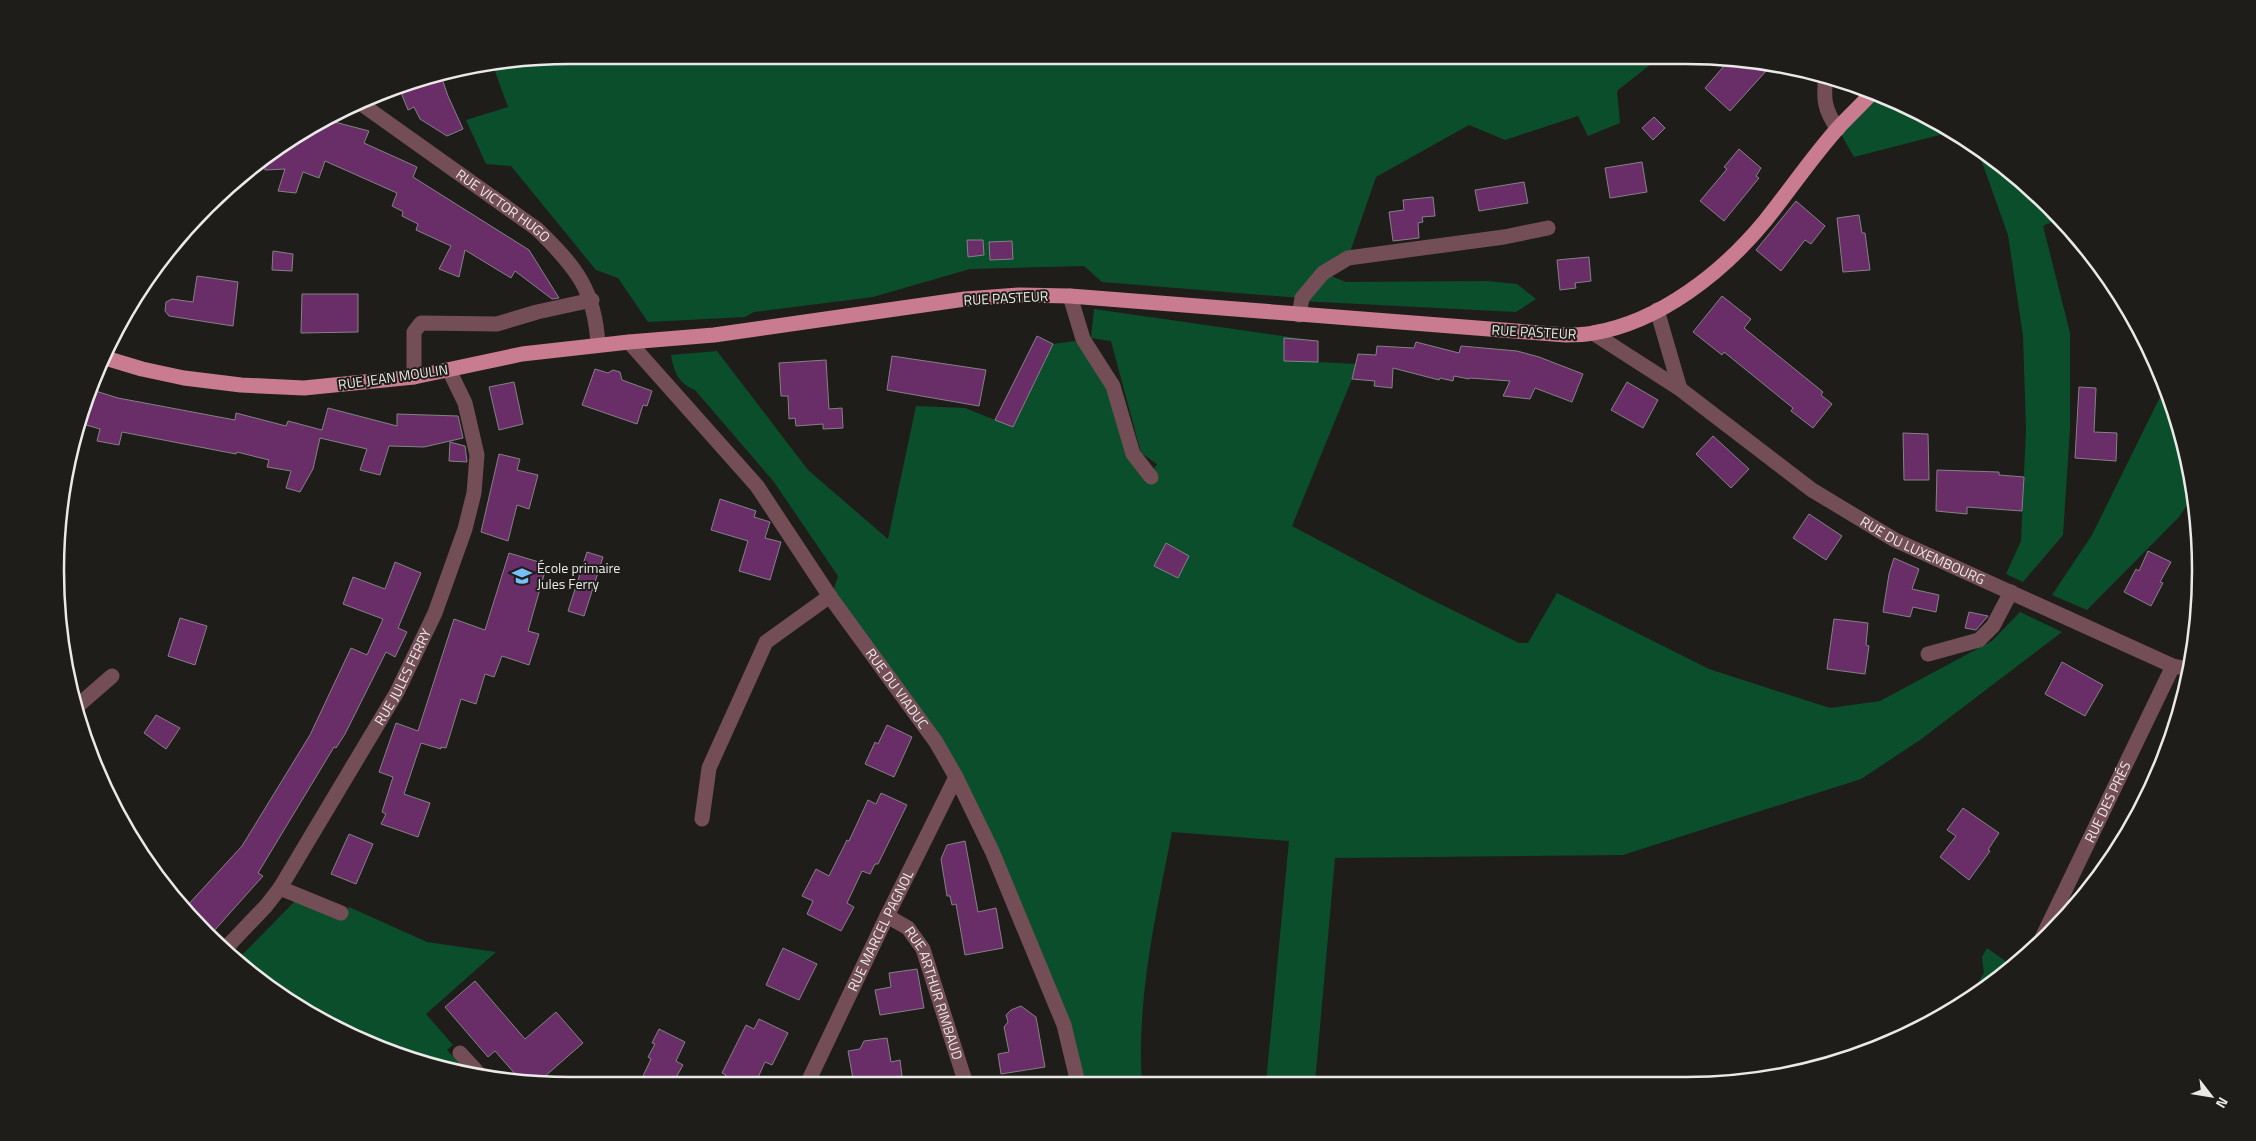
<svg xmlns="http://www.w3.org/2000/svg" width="2256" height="1141" font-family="'Titillium Web',sans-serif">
	<rect width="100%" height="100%" fill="#1f1d1a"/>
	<path fill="#0b4e2c" d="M 571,55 L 1661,56 L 1617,91 L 1620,123 L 1588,136 L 1578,116 L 1505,140 L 1469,125 L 1376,177 L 1348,258 L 1323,273 L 1346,282 L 1487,281 L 1517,284 L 1536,299 L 1516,312 L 1300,301 L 1301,298 L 1102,282 L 1084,266 L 970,269 L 873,297 L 754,312 L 745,317 L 648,322 L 618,278 L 596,270 L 511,166 L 486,164 L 466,120 L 508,107 L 492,63 L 460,72 L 459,68 L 470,65 Z
		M 1872,93 L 1913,108 L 1951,132 L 1854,157 L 1838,129 Z
		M 1977,148 L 1999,161 L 2060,218 L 2043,226 L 2070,333 L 2070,428 L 2063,535 L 2023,582 L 2006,574 L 2021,541 L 2026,429 L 2023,336 L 2008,235 Z
		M 1094,309 L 1318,341 L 1318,362 L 1356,364 L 1352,379 L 1292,526 L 1420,594 L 1519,643 L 1528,643 L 1557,593 L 1709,669 L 1830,708 L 1880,701 L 1992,641 L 2020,612 L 2062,632 L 1920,740 L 1861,779 L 1623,855 L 1335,858 L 1315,1083 L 1266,1083 L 1289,841 L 1172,832 C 1156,915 1136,999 1142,1083 L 1078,1083 L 1064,1025 L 956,777 L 831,598 L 838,576 L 774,482 L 695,390 C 678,383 674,372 671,355 L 717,351 L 808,470 L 888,539 L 916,406 L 965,408 L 1013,427 L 1053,344 L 1075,341 L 1113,386 L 1133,454 L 1154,469 L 1157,464 L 1141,453 L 1111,341 L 1091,338 Z
		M 2165,387 L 2174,405 L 2194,494 L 2179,517 L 2087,610 L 2052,595 L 2092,535 Z
		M 295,901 L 339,918 L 349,907 L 427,942 L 496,952 L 426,1014 L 453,1045 L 447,1050 L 468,1073 C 408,1064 334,1033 284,999 C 267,988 252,973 237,960 Z
		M 1987,948 L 2011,965 L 1967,1002 L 1984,973 L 1982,957 Z"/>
	<path fill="#692e67" stroke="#848184" d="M 1731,58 L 1759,63 L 1767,70 L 1730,111 L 1705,88 Z
		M 440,73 L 448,96 L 463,129 L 447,136 L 420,119 L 414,107 L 408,110 L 398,85 Z
		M 1654,117 L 1665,128 L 1653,140 L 1642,128 Z
		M 323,119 L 369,131 L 364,143 L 417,167 L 413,177 L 529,250 L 559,298 L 552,299 L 515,271 L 511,278 L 465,250 L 459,277 L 439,269 L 451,246 L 416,230 L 418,224 L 402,216 L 403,212 L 402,211 L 392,206 L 397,193 L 325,161 L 319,178 L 303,172 L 296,193 L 278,191 L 285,169 L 265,170 L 264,156 L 298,134 L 311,134 L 313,124 Z
		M 1739,149 L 1761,168 L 1756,176 L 1759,178 L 1724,221 L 1700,201 L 1727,169 L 1724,167 Z
		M 1642,162 L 1647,192 L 1610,198 L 1605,168 Z
		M 1524,182 L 1528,203 L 1479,211 L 1475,190 Z
		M 1433,197 L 1435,216 L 1422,217 L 1423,222 L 1418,223 L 1419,238 L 1393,241 L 1389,212 L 1404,210 L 1403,200 Z
		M 1796,201 L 1825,226 L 1811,244 L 1805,240 L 1781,271 L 1756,250 Z
		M 1859,215 L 1862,233 L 1865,233 L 1870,270 L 1843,272 L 1837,218 Z
		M 967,240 L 983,240 L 984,255 L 968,257 Z
		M 1012,241 L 1013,259 L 990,260 L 989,242 Z
		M 273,251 L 293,254 L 292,271 L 272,270 Z
		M 1589,257 L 1591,281 L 1575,283 L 1576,288 L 1560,290 L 1557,260 Z
		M 197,276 L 238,282 L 233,326 L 169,316 L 165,311 L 166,302 L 172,299 L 193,302 Z
		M 302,294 L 358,294 L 358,332 L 301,333 Z
		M 1722,296 L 1751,319 L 1744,328 L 1823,392 L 1821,395 L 1832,404 L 1813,428 L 1791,411 L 1793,408 L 1724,352 L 1722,355 L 1693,332 Z
		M 1037,336 L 1053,344 L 1013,427 L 995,420 Z
		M 1284,338 L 1318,341 L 1318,362 L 1284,361 Z
		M 1416,342 L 1459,353 L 1461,346 L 1517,351 L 1539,357 L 1583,374 L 1572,402 L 1535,388 L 1530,399 L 1503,396 L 1510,381 L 1470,378 L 1469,379 L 1454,376 L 1453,381 L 1440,378 L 1439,380 L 1393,368 L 1392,388 L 1374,386 L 1375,381 L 1352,379 L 1358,354 L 1376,355 L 1377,346 L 1414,348 Z
		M 892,356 L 986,370 L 979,406 L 887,390 Z
		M 826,360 L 829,409 L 842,408 L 843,428 L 823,429 L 823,424 L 796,426 L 795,418 L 789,419 L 788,396 L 781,396 L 779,363 Z
		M 595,369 L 608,373 L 613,370 L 620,372 L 622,380 L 652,391 L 647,406 L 643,405 L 637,424 L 582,405 Z
		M 514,382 L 523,424 L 499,430 L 489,387 Z
		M 1627,382 L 1658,400 L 1643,428 L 1611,410 Z
		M 2079,387 L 2096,388 L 2094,432 L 2117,433 L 2116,461 L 2075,458 Z
		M 89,389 L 118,398 L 235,420 L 236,413 L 286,426 L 288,421 L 322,430 L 328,408 L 397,426 L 397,414 L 458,416 L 463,438 L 424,447 L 389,446 L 380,475 L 360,470 L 367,449 L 320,438 L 313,469 L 300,492 L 286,488 L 291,471 L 267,467 L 269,460 L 237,452 L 236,454 L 122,432 L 119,445 L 97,441 L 100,429 L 79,423 Z
		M 1903,433 L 1928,434 L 1929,480 L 1904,480 Z
		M 1713,436 L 1749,469 L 1731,488 L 1696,454 Z
		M 450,442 L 465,446 L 467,462 L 449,461 Z
		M 499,454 L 520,459 L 517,470 L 538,475 L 529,509 L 517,505 L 508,541 L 481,532 Z
		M 1937,470 L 1999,472 L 1999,475 L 2024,477 L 2022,511 L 1967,507 L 1967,514 L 1936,511 Z
		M 720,499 L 756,511 L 754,517 L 770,522 L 765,538 L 781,542 L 770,580 L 739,571 L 748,541 L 711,530 Z
		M 1809,514 L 1842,536 L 1826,560 L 1793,538 Z
		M 1166,543 L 1189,556 L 1178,578 L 1154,566 Z
		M 2148,551 L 2171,562 L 2160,582 L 2163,583 L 2151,606 L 2124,592 L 2136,569 L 2139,571 Z
		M 587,552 L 603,557 L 584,616 L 568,611 Z
		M 509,553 L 539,562 L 538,566 L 546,568 L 528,631 L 539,634 L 529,665 L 502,656 L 494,677 L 485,674 L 476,704 L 461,699 L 446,748 L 441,747 L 441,749 L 421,743 L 404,794 L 430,803 L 418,837 L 381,824 L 386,814 L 382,812 L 393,777 L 379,772 L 396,723 L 418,731 L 454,619 L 485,630 Z
		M 1894,558 L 1919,569 L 1912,589 L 1939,595 L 1936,612 L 1913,607 L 1910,617 L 1883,612 L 1889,574 Z
		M 395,562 L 421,573 L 398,628 L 407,632 L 395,657 L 386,652 L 345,734 L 336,748 L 334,747 L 258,873 L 263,876 L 213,932 L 186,907 L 242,846 L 310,735 L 351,648 L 367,655 L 383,619 L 343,604 L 353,577 L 385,589 Z
		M 1969,612 L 1988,616 L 1976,630 L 1965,628 Z
		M 180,618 L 207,626 L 195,665 L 168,656 Z
		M 1834,619 L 1868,623 L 1866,645 L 1869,646 L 1865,674 L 1827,669 Z
		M 2062,662 L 2103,685 L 2085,716 L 2045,694 Z
		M 156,715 L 180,728 L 166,749 L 144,733 Z
		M 887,725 L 912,737 L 894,777 L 865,764 L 875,742 L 878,744 Z
		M 881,793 L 907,805 L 878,864 L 875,864 L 870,874 L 862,871 L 847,903 L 854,907 L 841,931 L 807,914 L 813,901 L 802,896 L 816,869 L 829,876 L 847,840 L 849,841 L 868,800 L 876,804 Z
		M 1963,808 L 1999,833 L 1988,850 L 1990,851 L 1969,880 L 1940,857 L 1956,836 L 1947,830 Z
		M 349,834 L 373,844 L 356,884 L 331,874 Z
		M 965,841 L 978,912 L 996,908 L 1003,948 L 965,955 L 956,904 L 952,905 L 950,896 L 947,896 L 941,859 L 947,845 Z
		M 783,948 L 817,964 L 799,1000 L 766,985 Z
		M 917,969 L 924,1008 L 880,1015 L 875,990 L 891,987 L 889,973 Z
		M 475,981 L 525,1039 L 556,1012 L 583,1043 L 535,1085 L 523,1083 L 495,1051 L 488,1057 L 445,1007 Z
		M 1021,1006 L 1036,1017 L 1045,1067 L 1001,1074 L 998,1054 L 1009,1052 L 1004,1027 L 1008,1022 L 1006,1015 L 1011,1010 Z
		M 759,1019 L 788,1033 L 772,1065 L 765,1062 L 755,1084 L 721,1084 L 726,1075 L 722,1073 L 746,1025 L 754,1029 Z
		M 659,1029 L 685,1042 L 676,1061 L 683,1065 L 673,1083 L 667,1080 L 665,1085 L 643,1076 L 651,1059 L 648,1057 L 655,1044 L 652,1043 Z
		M 887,1038 L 891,1062 L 900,1060 L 902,1076 L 854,1084 L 848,1051 L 860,1049 L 864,1041 Z"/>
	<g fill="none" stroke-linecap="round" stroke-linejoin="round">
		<g stroke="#734e56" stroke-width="15">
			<path d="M 1826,75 C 1823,98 1824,110 1838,129"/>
			<path id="s1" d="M 360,103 L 537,229 C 576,267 595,290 598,345"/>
			<path d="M 1070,296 L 1083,339 L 1113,386 L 1133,454 L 1151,477"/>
			<path d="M 1657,310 L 1680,389"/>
			<path d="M 1299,315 L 1302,298 L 1323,273 L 1348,258 L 1504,237 L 1548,228"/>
			<path id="s2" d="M 1593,333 L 1680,389 L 1812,490 L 1895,540 L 2173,666 L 2189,669"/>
			<path id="s3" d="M 629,342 L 757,486 L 831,598 L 936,742 L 956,777 L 992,851 L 1064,1025 L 1078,1083"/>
			<path d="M 414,377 L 414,332 L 421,323 L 497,324 L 537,312 L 592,300"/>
			<path d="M 1928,654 L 1979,640 L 1993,626 L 2011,592"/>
			<path d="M 74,709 L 112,676"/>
			<path d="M 702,819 L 709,768 L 766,642 L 830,596"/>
			<path d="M 280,888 L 341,913"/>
			<path id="s4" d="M 887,916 L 908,928 L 923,949 L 966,1084"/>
			<path id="s5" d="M 2042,938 L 2173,666"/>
			<path id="s6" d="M 224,950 L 266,906 L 280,888 L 397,692 L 435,613 L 465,529 L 474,493 L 477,455 L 465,403 L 449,370"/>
			<path d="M 460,1053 L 481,1076"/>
			<path id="s7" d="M 807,1084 L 887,916 L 956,777"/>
		</g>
		<path stroke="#c97c8f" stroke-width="15" d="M 102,357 L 142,369 L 184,378 L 241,385 L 304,388 L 414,377 L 522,354 L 629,342 L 714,335 L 965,299 L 1019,295 L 1070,296 L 1566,335 C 1575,335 1584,335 1593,333 C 1660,322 1723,272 1765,221 C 1790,190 1812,157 1838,128 C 1849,116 1861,105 1872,93"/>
	</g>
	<defs>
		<symbol id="school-bare" viewBox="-9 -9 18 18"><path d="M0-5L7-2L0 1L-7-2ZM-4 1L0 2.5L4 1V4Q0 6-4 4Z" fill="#77c0f7" stroke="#1f1d1a" stroke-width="2.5" paint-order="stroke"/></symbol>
	</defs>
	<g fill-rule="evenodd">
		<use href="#school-bare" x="508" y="562" width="28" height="28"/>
	</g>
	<g text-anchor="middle" stroke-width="4" stroke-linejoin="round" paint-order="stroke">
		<g font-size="14" fill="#eae9e7" stroke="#1f1d1a">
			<text dy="5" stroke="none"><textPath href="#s1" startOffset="176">RUE VICTOR HUGO</textPath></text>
			<text transform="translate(1006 298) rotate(-3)" y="5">RUE PASTEUR</text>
			<text transform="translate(1534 332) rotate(3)" y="5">RUE PASTEUR</text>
			<text transform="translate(393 377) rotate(-8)" y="5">RUE JEAN MOULIN</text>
			<text dy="5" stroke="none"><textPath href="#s2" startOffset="396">RUE DU LUXEMBOURG</textPath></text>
			<text dy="5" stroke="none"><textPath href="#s6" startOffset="328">RUE JULES FERRY</textPath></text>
			<text dy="5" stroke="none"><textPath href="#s3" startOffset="439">RUE DU VIADUC</textPath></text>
			<text dy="5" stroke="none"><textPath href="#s5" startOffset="151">RUE DES PRÉS</textPath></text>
			<text dy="5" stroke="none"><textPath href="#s7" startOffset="170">RUE MARCEL PAGNOL</textPath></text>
			<text dy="5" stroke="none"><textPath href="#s4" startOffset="95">RUE ARTHUR RIMBAUD</textPath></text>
		</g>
		<g font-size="14" fill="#eae9e7" stroke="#1f1d1a" text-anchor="start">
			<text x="537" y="573">École primaire<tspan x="537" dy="16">Jules Ferry</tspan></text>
		</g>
	</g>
	<path d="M0 0H2256V1141H0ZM570 64H1686A506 506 0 0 1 2192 570V571A506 506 0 0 1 1686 1077H570A506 506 0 0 1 64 571V570A506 506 0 0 1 570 64Z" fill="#1f1d1a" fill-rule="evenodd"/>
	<path fill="none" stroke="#eae9e7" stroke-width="2.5" d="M570 64H1686A506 506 0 0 1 2192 570V571A506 506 0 0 1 1686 1077H570A506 506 0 0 1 64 571V570A506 506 0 0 1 570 64Z"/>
	<g transform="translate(2211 1096) rotate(121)" stroke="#1f1d1a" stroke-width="4" paint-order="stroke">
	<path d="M0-4L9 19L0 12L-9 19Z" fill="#eae9e7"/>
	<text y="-8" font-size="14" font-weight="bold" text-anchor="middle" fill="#eae9e7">N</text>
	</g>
</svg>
